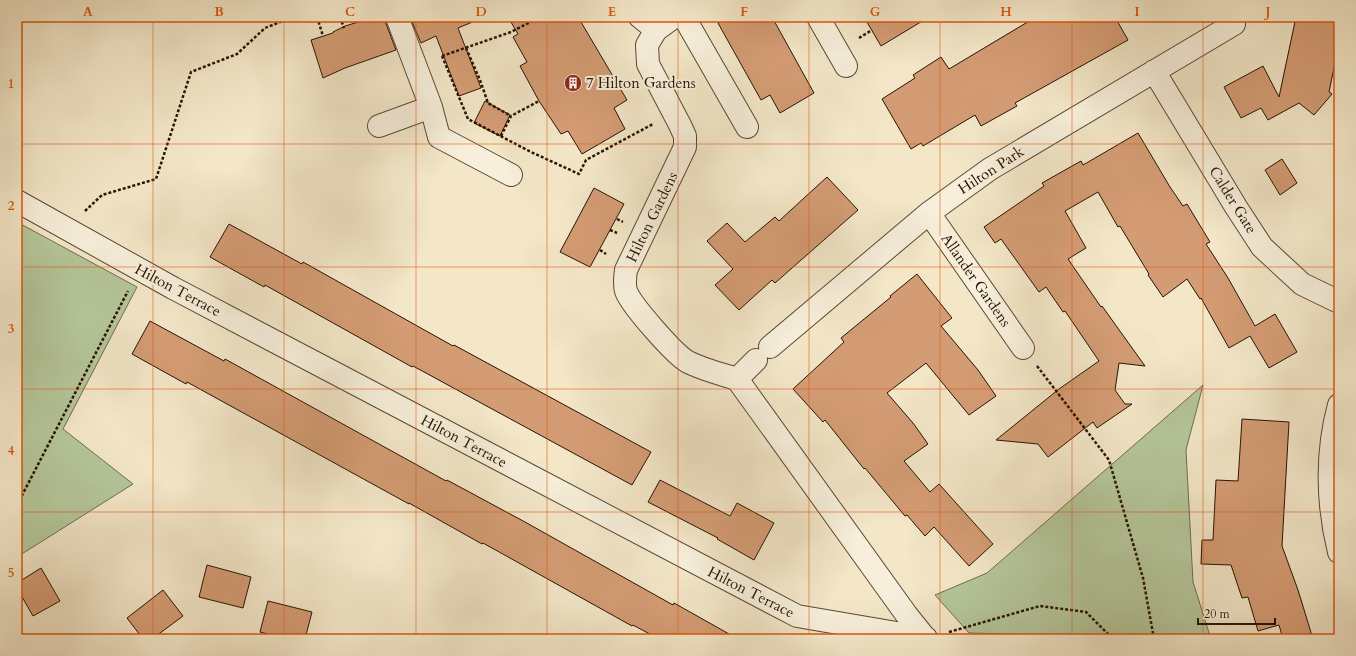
<svg xmlns="http://www.w3.org/2000/svg" width="1356" height="656" font-family="Cardo,serif">
	<rect width="100%" height="100%" fill="#f3e7c8"/>
	<filter id="stains"><feTurbulence type="fractalNoise" baseFrequency=".005" numOctaves="4"/><feColorMatrix values="0 0 0 0 .2 0 0 0 0 .09 0 0 0 0 .02 0 0 0 .5 -.17"/></filter>
	<radialGradient id="worn" r=".72"><stop offset=".6" stop-color="#630" stop-opacity="0"/><stop offset="1" stop-color="#630" stop-opacity=".3"/></radialGradient>
	<path fill="#b5c79b" stroke="#6e6d4e" d="M 17,222 L 137,287 L 63,429 L 133,484 L 17,557 Z
		M 1203,385 L 1186,450 L 1193,582 L 1211,639 L 1087,639 L 1087,636 L 969,633 L 935,595 L 987,573 Z"/>
	<path fill="#d49c74" stroke="#271302" d="M 375,17 L 385,17 L 385,21 L 396,50 L 345,68 L 323,78 L 311,40 L 333,33 L 333,32 L 345,26 Z
		M 410,17 L 482,17 L 482,18 L 458,28 L 481,88 L 459,96 L 436,36 L 421,43 Z
		M 508,17 L 578,17 L 627,100 L 614,108 L 625,129 L 582,154 L 568,131 L 561,134 L 539,101 L 520,66 L 527,62 L 513,37 L 518,34 Z
		M 729,17 L 772,17 L 814,93 L 780,113 L 770,95 L 761,100 L 718,23 Z
		M 864,17 L 929,17 L 881,46 Z
		M 1036,17 L 1115,17 L 1128,40 L 1015,103 L 1017,106 L 981,126 L 975,115 L 923,146 L 921,143 L 911,149 L 882,99 L 915,78 L 913,75 L 941,57 L 949,69 Z
		M 1296,17 L 1339,17 L 1339,44 L 1329,92 L 1332,94 L 1314,115 L 1299,103 L 1268,120 L 1261,108 L 1241,118 L 1224,87 L 1263,66 L 1279,97 Z
		M 485,101 L 510,115 L 500,136 L 474,123 Z
		M 1138,133 L 1170,187 L 1183,206 L 1187,204 L 1210,242 L 1206,244 L 1228,278 L 1255,326 L 1275,314 L 1297,352 L 1269,368 L 1250,336 L 1229,348 L 1201,298 L 1200,299 L 1187,279 L 1163,297 L 1148,275 L 1149,274 L 1120,226 L 1118,227 L 1098,192 L 1065,211 L 1086,248 L 1068,259 L 1101,307 L 1102,306 L 1145,366 L 1119,363 L 1115,390 L 1125,404 L 1132,404 L 1097,428 L 1093,422 L 1048,457 L 1038,444 L 996,440 L 1059,389 L 1099,361 L 1065,311 L 1063,312 L 1046,287 L 1039,292 L 1001,239 L 995,243 L 984,227 L 1044,186 L 1042,183 L 1081,161 L 1083,165 Z
		M 1282,159 L 1297,183 L 1280,195 L 1265,170 Z
		M 827,177 L 858,210 L 775,283 L 772,280 L 739,310 L 715,285 L 733,269 L 707,241 L 727,223 L 745,242 L 775,217 L 779,221 Z
		M 594,188 L 624,204 L 590,267 L 560,252 Z
		M 229,224 L 302,264 L 303,262 L 453,346 L 454,345 L 651,452 L 632,485 L 413,366 L 412,367 L 265,285 L 264,287 L 210,257 Z
		M 917,274 L 952,318 L 941,326 L 978,370 L 996,396 L 969,415 L 926,363 L 887,393 L 913,423 L 928,444 L 904,461 L 930,492 L 939,484 L 993,544 L 969,566 L 934,527 L 925,536 L 907,515 L 905,516 L 865,468 L 864,469 L 825,420 L 823,422 L 793,389 L 844,342 L 841,338 L 891,297 L 890,296 Z
		M 150,321 L 224,361 L 225,359 L 446,481 L 447,480 L 525,522 L 673,605 L 674,603 L 738,639 L 659,639 L 633,625 L 632,626 L 483,543 L 482,544 L 409,503 L 409,504 L 187,382 L 186,384 L 132,354 Z
		M 1242,419 L 1289,422 L 1282,546 L 1298,590 L 1313,639 L 1283,639 L 1279,625 L 1258,631 L 1248,597 L 1242,598 L 1231,565 L 1201,564 L 1202,540 L 1213,540 L 1216,480 L 1238,481 Z
		M 660,480 L 730,516 L 737,503 L 774,523 L 754,560 L 717,539 L 718,538 L 648,502 Z
		M 207,565 L 251,577 L 243,608 L 199,597 Z
		M 41,568 L 60,601 L 33,616 L 17,588 L 17,583 Z
		M 163,590 L 183,616 L 152,639 L 143,639 L 127,618 Z
		M 268,601 L 312,612 L 305,639 L 287,639 L 260,632 Z"/>
	<g fill="none" stroke-linecap="round" stroke-linejoin="round">
		<defs>
			<path id="minor" d="M 397,17 L 431,107 L 439,137 L 511,175
				M 640,17 L 656,30
				M 674,17 L 656,30 L 647,45 L 648,64 L 680,125 L 685,136 L 685,147 L 626,270 C 625,277 624,284 626,291 C 631,305 675,355 688,362 C 704,370 721,374 737,379
				M 684,17 L 747,127
				M 818,17 L 846,66
				M 1154,71 L 1236,207 L 1262,247 L 1302,284 L 1339,302
				M 379,126 L 431,107
				M 17,201 L 173,288 L 797,616 L 926,638
				M 929,213 L 1023,348
				M 770,347 L 929,213 L 990,169 L 1234,24
				M 737,379 L 906,614 L 926,639
				M 737,379 L 756,360
				M 1339,405 C 1326,452 1327,504 1339,552"/>
		</defs>
		<use href="#minor" stroke="#5a4834" stroke-width="24"/>
		<path stroke="#271302" stroke-width="2.5" stroke-dasharray="3 2" stroke-linecap="butt" d="M 317,17 L 323,36
			M 340,17 L 344,28
			M 369,17 L 369,18
			M 543,17 L 544,19
			M 859,38 L 872,30
			M 466,48 L 480,80 L 488,103 L 511,116
			M 442,56 L 468,119 L 531,152 L 579,174 L 586,160 L 653,124
			M 442,56 L 511,32 L 540,17
			M 501,136 L 511,116 L 539,101
			M 85,211 L 102,195 L 156,179 L 191,72 L 237,54 L 265,28 L 293,17
			M 617,219 L 623,222
			M 610,230 L 617,233
			M 600,250 L 606,254
			M 1037,366 L 1109,460 L 1143,578 L 1154,639
			M 17,505 L 128,291
			M 949,632 L 1040,606 L 1086,612 L 1113,639"/>
		<use href="#minor" stroke="#f7efdb" stroke-width="22"/>
	</g>
	<path fill="none" stroke="#de560c" stroke-width="1" stroke-opacity="0.55" d="M 153,17 L 153,639M 284,17 L 284,639M 416,17 L 416,639M 547,17 L 547,639M 678,17 L 678,639M 809,17 L 809,639M 940,17 L 940,639M 1072,17 L 1072,639M 1203,17 L 1203,639M 17,144 L 1339,144M 17,267 L 1339,267M 17,389 L 1339,389M 17,512 L 1339,512"/>
	<defs>
		<symbol id="building-disc" viewBox="-11 -11 22 22"><circle r="9.5" fill="#8f2418" stroke="#f7efdb"/><path d="M-4-6H4V6H1V3H-1V6H-4ZM-2.5-4.3h1.7v1.8h-1.7ZM.8-4.3h1.7v1.8H.8ZM-2.5-1h1.7V.8h-1.7ZM.8-1h1.7V.8H.8Z" fill="#fff"/></symbol>
	</defs>
	<g fill-rule="evenodd">
		<use href="#building-disc" x="563" y="73" width="20" height="20"/>
	</g>
	<g text-anchor="middle" stroke-width="4" stroke-linejoin="round" paint-order="stroke">
		<g font-size="15" fill="#271302" stroke="#f7efdb" text-anchor="start">
			<text x="586" y="88">7 Hilton Gardens</text>
		</g>
		<g font-size="15" fill="#271302" stroke="#f7efdb">
			<text transform="translate(991 170) rotate(-33)" y="5">Hilton Park</text>
			<text transform="translate(1233 200) rotate(58)" y="5">Calder Gate</text>
			<text transform="translate(652 217) rotate(-64)" y="5">Hilton Gardens</text>
			<text transform="translate(976 280) rotate(55)" y="5">Allander Gardens</text>
			<text transform="translate(178 290) rotate(28)" y="5">Hilton Terrace</text>
			<text transform="translate(464 441) rotate(28)" y="5">Hilton Terrace</text>
			<text transform="translate(751 592) rotate(27)" y="5">Hilton Terrace</text>
		</g>
	</g>
	<rect width="1356" height="656" fill="none" stroke="#f3e7c8" stroke-width="44"/>
	<path d="M1198 618v6h77v-6" fill="none" stroke="#271302" stroke-width="2"/>
	<text x="1204" y="618" font-size="12" fill="#271302" stroke="#f7efdb" stroke-width="3" paint-order="stroke">20 m</text>
	<rect x="22" y="22" width="1312" height="612" fill="none" stroke="#de560c" stroke-width="1.5"/>
	<g font-size="13" text-anchor="middle" font-weight="bold" fill="#de560c">
		<text x="88" y="16">A</text>
		<text x="219" y="16">B</text>
		<text x="350" y="16">C</text>
		<text x="481" y="16">D</text>
		<text x="612" y="16">E</text>
		<text x="744" y="16">F</text>
		<text x="875" y="16">G</text>
		<text x="1006" y="16">H</text>
		<text x="1137" y="16">I</text>
		<text x="1268" y="16">J</text>
		<text x="11" y="88">1</text>
		<text x="11" y="210">2</text>
		<text x="11" y="333">3</text>
		<text x="11" y="455">4</text>
		<text x="11" y="577">5</text>
	</g>
	<rect width="100%" height="100%" filter="url(#stains)"/>
	<rect width="100%" height="100%" fill="url(#worn)"/>
</svg>
